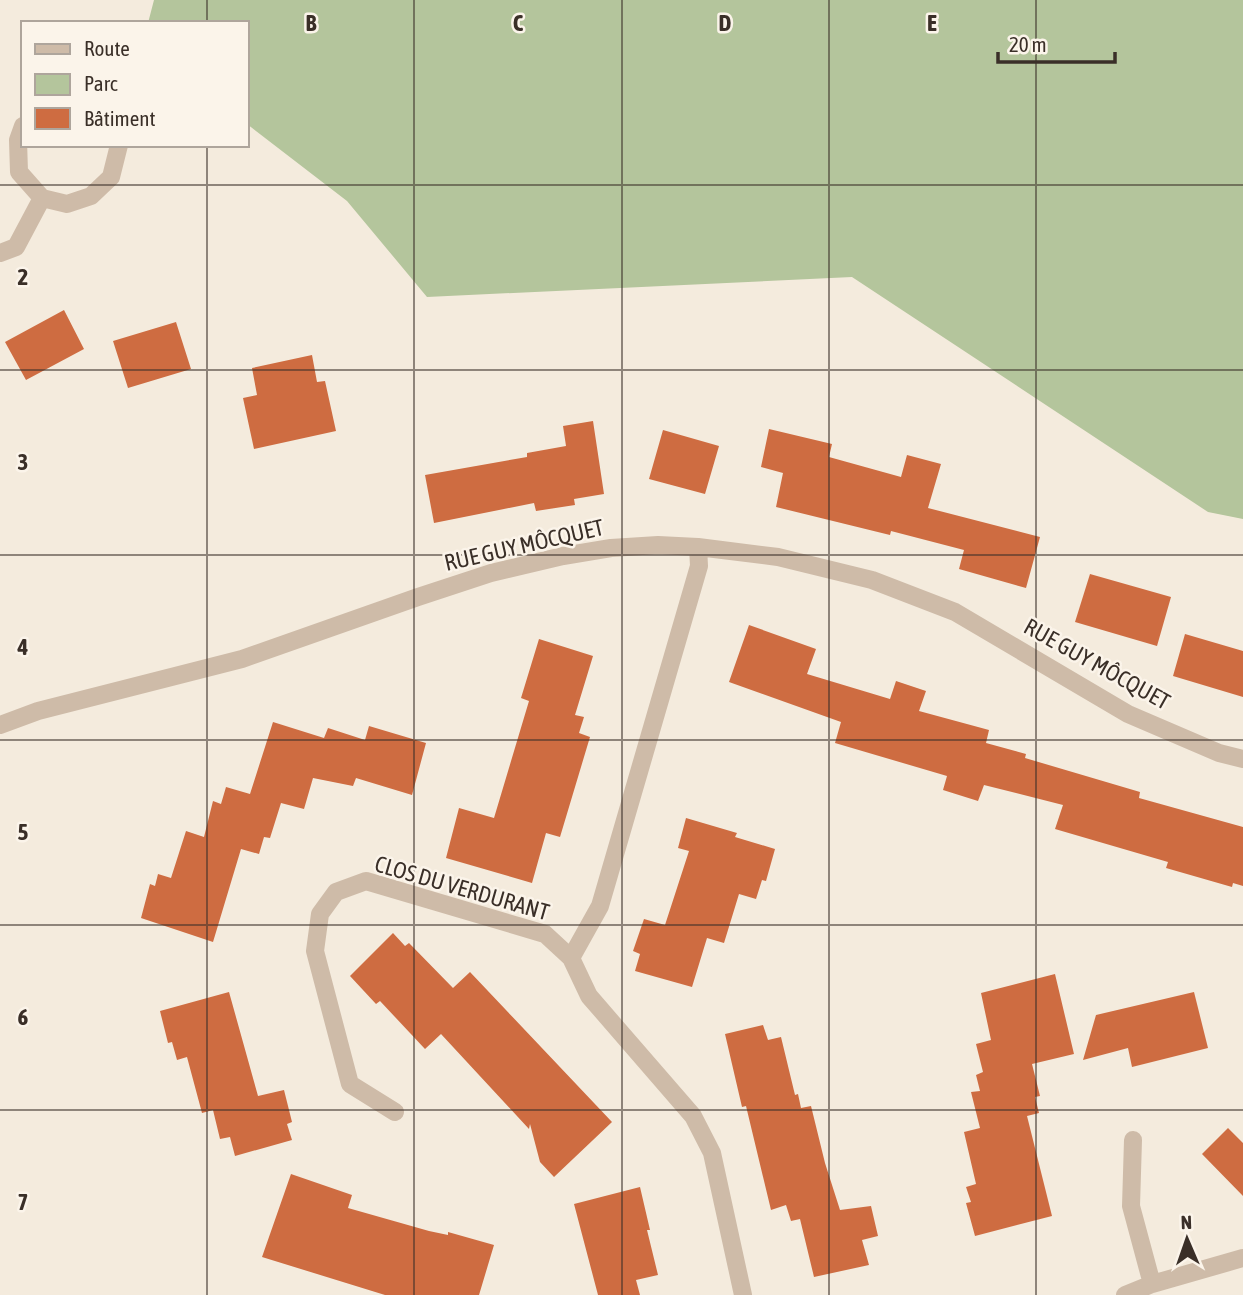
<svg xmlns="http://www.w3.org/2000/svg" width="1243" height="1295" font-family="'Asap Condensed',sans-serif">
	<rect width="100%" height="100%" fill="#f4ebdd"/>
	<path fill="#b4c59c" d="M 154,0 L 1243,0 L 1243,519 L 1208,512 L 852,277 L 427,297 L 347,201 L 247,124 L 247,23 L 148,23 Z"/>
	<path fill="#ce6c41" d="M 64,310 L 84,349 L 26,380 L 5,342 Z
		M 176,322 L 191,369 L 128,388 L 113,341 Z
		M 312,355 L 317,382 L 325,381 L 336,431 L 254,449 L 243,398 L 257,395 L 252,368 Z
		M 593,421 L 604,494 L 574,499 L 575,505 L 536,511 L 534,503 L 434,523 L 425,475 L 527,457 L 527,453 L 566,446 L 563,426 Z
		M 769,429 L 832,444 L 829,457 L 901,477 L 907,455 L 941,464 L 928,508 L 1040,537 L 1026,588 L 959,569 L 964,550 L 891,531 L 890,535 L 776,507 L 783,473 L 761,467 Z
		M 663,430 L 719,446 L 705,494 L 649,479 Z
		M 1090,574 L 1171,597 L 1157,646 L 1075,622 Z
		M 749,625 L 816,649 L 807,674 L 890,699 L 896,681 L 926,691 L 919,711 L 989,730 L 986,743 L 1026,754 L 1025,758 L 1140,792 L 1139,798 L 1243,827 L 1243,886 L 1233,883 L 1232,887 L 1166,868 L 1168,862 L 1055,829 L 1063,805 L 984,785 L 978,801 L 943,790 L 947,776 L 835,743 L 841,722 L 729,682 Z
		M 1185,634 L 1243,651 L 1243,697 L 1173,676 Z
		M 539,639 L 593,656 L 575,715 L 584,717 L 579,733 L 590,737 L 560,837 L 546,833 L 532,883 L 446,858 L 459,808 L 494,818 L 529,701 L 521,698 Z
		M 273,722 L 324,738 L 328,728 L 365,740 L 369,726 L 426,743 L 412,795 L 356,778 L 353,786 L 313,778 L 304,809 L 281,803 L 270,838 L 264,837 L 259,854 L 241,849 L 213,942 L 141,918 L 150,884 L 155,886 L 158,874 L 171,878 L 186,831 L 204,837 L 213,801 L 221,804 L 226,787 L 250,794 Z
		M 686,818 L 737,833 L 735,837 L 775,849 L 766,881 L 762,880 L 756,899 L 739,894 L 724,943 L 707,938 L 692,987 L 635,971 L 640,954 L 633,951 L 644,919 L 665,925 L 689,851 L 678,848 Z
		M 393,933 L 405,946 L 409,943 L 453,988 L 470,972 L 612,1122 L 554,1177 L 540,1162 L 530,1124 L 529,1129 L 441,1034 L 425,1049 L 380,1001 L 376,1004 L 350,976 Z
		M 1055,974 L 1074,1054 L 1032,1064 L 1040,1096 L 1035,1097 L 1039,1113 L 1027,1116 L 1052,1216 L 975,1236 L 966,1203 L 971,1202 L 966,1187 L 976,1184 L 964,1132 L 980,1128 L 971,1092 L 980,1091 L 976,1075 L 983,1072 L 976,1044 L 991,1040 L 981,993 Z
		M 229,992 L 258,1096 L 284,1090 L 292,1122 L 287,1124 L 292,1140 L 235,1156 L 230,1137 L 220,1139 L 213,1110 L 202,1113 L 187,1057 L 177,1060 L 172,1042 L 168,1043 L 160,1011 Z
		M 1194,992 L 1208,1048 L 1132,1067 L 1128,1048 L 1083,1060 L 1096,1015 Z
		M 763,1025 L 768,1040 L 781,1037 L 795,1095 L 798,1094 L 801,1108 L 811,1106 L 825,1163 L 840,1210 L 871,1206 L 878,1236 L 862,1240 L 869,1265 L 814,1277 L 800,1219 L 791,1221 L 786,1205 L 771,1210 L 746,1106 L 742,1107 L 725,1034 Z
		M 1228,1128 L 1243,1143 L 1243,1196 L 1202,1154 Z
		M 291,1174 L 352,1195 L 348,1208 L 429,1231 L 448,1235 L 448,1232 L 494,1245 L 479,1295 L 385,1295 L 262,1257 Z
		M 640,1187 L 650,1230 L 647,1230 L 658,1275 L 636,1280 L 640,1295 L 598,1295 L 574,1204 Z"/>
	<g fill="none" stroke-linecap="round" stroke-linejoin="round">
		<path stroke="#cebba8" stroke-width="18" d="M 23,126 L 18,140 L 19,172 L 42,198 L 67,204 L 91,196 L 111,177 L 119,145
			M 0,253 L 16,247 L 42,198
			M 0,725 L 38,711 L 242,659 L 418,597 L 491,573 L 563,556 L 611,548 L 658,545 L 698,547 L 778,557 L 872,580 L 955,612 L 1128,714 L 1219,753 L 1243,759
			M 571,958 L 589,996 L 693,1116 L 712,1153 L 743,1295
			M 395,1112 L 350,1084 L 315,951 L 320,914 L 336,892 L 366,881 L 545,934 L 571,958 L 600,906 L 699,566 L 698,547
			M 1133,1140 L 1131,1206 L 1152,1284
			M 1125,1295 L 1152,1284 L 1243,1258"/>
	</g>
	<path fill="none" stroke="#3a2f28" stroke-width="2" stroke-opacity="0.55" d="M 207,0 L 207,23M 414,0 L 414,1295M 622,0 L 622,1295M 829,0 L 829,1295M 1036,0 L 1036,1295M 207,145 L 207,1295M 0,185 L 1243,185M 0,370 L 1243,370M 0,555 L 1243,555M 0,740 L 1243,740M 0,925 L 1243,925M 0,1110 L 1243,1110"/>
	<g text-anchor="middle" stroke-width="5" stroke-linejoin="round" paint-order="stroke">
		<g font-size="23" fill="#3a2f28" stroke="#fbf4ea">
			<text transform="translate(524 545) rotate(-13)" y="8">RUE GUY MÔCQUET</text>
			<text transform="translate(1097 664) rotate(29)" y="8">RUE GUY MÔCQUET</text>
			<text transform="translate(462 888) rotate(16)" y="8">CLOS DU VERDURANT</text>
		</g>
	</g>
	<g font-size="23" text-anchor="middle" font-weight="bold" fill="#3a2f28" stroke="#fbf4ea" stroke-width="5" stroke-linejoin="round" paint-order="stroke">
		<text x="311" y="31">B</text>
		<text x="518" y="31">C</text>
		<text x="725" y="31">D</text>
		<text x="932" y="31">E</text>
		<text x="23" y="285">2</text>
		<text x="23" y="470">3</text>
		<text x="23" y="655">4</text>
		<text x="23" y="840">5</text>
		<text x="23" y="1025">6</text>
		<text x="23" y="1210">7</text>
	</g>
	<rect x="21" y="21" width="228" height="126" fill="#fbf4ea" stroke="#aea59c" stroke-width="2"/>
	<rect x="35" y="44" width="35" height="10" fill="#cebba8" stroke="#aea59c" stroke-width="2"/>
	<text x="84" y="56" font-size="21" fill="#3a2f28">Route</text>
	<rect x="35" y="74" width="35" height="21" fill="#b4c59c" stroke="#aea59c" stroke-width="2"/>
	<text x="84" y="91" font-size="21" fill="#3a2f28">Parc</text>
	<rect x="35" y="108" width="35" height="21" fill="#ce6c41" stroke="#aea59c" stroke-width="2"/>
	<text x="84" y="126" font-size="21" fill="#3a2f28">Bâtiment</text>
	<g transform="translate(1187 1239) rotate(358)" stroke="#fbf4ea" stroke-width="5" paint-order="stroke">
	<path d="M0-5L12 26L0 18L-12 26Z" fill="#3a2f28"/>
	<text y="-10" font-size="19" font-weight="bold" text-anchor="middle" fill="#3a2f28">N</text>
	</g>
	<path d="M998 52v10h117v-10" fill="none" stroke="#3a2f28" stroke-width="3.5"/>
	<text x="1009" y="52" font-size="21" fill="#3a2f28" stroke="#fbf4ea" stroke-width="5" paint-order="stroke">20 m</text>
</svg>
